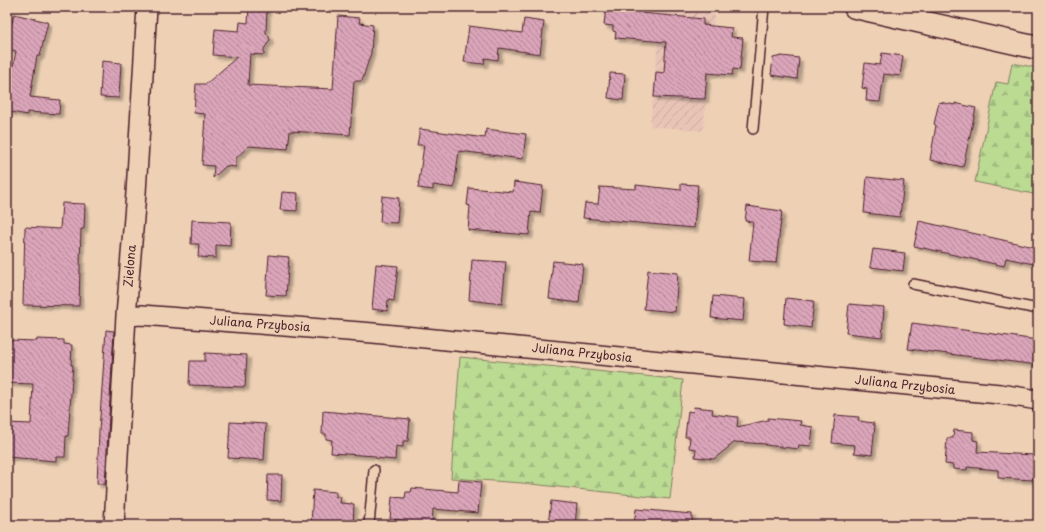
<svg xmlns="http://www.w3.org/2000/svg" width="1045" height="532" font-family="'Playpen Sans',sans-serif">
	<defs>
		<pattern id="industrial-furrows" width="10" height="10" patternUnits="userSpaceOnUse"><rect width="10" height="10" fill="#e8c4b6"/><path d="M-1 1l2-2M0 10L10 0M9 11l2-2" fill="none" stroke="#c8a89d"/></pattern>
		<pattern id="forest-firs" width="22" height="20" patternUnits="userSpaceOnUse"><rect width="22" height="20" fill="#bbdb93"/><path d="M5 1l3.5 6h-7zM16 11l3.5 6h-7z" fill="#a2bc7f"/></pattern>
		<pattern id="building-back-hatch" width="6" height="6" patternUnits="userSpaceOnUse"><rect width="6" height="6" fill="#daa4b9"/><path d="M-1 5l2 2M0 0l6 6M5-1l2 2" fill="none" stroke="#b38597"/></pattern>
		<filter id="shadow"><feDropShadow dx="3.5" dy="3.5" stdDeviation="1" flood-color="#0004"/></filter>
	</defs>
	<rect width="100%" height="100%" fill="#eed1b5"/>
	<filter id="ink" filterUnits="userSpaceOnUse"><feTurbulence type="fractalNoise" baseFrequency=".025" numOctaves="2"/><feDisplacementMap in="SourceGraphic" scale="8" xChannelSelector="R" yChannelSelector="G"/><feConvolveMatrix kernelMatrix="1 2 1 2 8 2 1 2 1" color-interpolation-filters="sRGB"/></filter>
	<g filter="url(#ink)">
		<path fill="url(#industrial-furrows)" d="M 661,7 L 715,7 L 703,131 L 650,126 Z"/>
		<path fill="url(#forest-firs)" stroke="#827d5f" d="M 1012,63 L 1038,68 L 1038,195 L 975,182 L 996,82 L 1008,84 Z
			M 460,357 L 683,380 L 670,499 L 522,483 L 451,478 Z"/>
		<path fill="url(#building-back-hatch)" stroke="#4a1f2b" filter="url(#shadow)" d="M 249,7 L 267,7 L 266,33 L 268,35 L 270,40 L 264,49 L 264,55 L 250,54 L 248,85 L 333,89 L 338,16 L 360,18 L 359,23 L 373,25 L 371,53 L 362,81 L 354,81 L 350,135 L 290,131 L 288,149 L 249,146 L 236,158 L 236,167 L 226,166 L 213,178 L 214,166 L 202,165 L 205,114 L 194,113 L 196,84 L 206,84 L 237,57 L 213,55 L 215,29 L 239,31 L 240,22 L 248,23 Z
			M 606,7 L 643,7 L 642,13 L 703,19 L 703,25 L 732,28 L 731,37 L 743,38 L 740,70 L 733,69 L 732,75 L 707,73 L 705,99 L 654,97 L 656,72 L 664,73 L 666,42 L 615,38 L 616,32 L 613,31 L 613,26 L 604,25 Z
			M 14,14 L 48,22 L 40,56 L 37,56 L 30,97 L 60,100 L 59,114 L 27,112 L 27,115 L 7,111 L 7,97 L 16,51 L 7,49 L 7,22 L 12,23 Z
			M 524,19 L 544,22 L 540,54 L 499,48 L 498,60 L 485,58 L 484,64 L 464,62 L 469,26 L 522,33 Z
			M 882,53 L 903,56 L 900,76 L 884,74 L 880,102 L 866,101 L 867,89 L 862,88 L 865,63 L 880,65 Z
			M 782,56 L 799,58 L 797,79 L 771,75 L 773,58 Z
			M 102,61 L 121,63 L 119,98 L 100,97 Z
			M 610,73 L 625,74 L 623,100 L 608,98 Z
			M 939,102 L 955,105 L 955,103 L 976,108 L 963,167 L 930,160 L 936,125 L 934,124 Z
			M 420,129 L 485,138 L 486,129 L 526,134 L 523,159 L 459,151 L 454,188 L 433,185 L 433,190 L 418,188 L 424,145 L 417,145 Z
			M 867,177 L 904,181 L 900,217 L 864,213 Z
			M 514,182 L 543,186 L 540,213 L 531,212 L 529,235 L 468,230 L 470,206 L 467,205 L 469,188 L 513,192 Z
			M 681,184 L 698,185 L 694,228 L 583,218 L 585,203 L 598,204 L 600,187 L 636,189 L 636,185 L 681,190 Z
			M 282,192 L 298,193 L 297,211 L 280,210 Z
			M 382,196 L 399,198 L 397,223 L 380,222 Z
			M 62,203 L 85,204 L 84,229 L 81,229 L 79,306 L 23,305 L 25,227 L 60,229 Z
			M 747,206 L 782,211 L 776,263 L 749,261 L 753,222 L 745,221 Z
			M 192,220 L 231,222 L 230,246 L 216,245 L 216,258 L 198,257 L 199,244 L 191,244 Z
			M 919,221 L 1038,248 L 1038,265 L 1006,258 L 1004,266 L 914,246 Z
			M 873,249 L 905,253 L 903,271 L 870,267 Z
			M 269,255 L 289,257 L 286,296 L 266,295 Z
			M 472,260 L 506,262 L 502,304 L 469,300 Z
			M 553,261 L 583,264 L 579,303 L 549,299 Z
			M 376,264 L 398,266 L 394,301 L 388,300 L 387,311 L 372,309 Z
			M 648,270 L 678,273 L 675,312 L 644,309 Z
			M 713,296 L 745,299 L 743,321 L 711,318 Z
			M 786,298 L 814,301 L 811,328 L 784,324 Z
			M 849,304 L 884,307 L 882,337 L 846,333 Z
			M 912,323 L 1038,340 L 1038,365 L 908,349 Z
			M 106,330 L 114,331 L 105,484 L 97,484 L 99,431 Z
			M 37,339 L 64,340 L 64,344 L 72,345 L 71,365 L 73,365 L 68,436 L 66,436 L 65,457 L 56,457 L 56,461 L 7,457 L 7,423 L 31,424 L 33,384 L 7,383 L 7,340 L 37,341 Z
			M 205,353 L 247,355 L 245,387 L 189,385 L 190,361 L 205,361 Z
			M 694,407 L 713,409 L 712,414 L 738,417 L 737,427 L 768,420 L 768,418 L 801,421 L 800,425 L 813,427 L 811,446 L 799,445 L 798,449 L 765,445 L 766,444 L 735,442 L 714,459 L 695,457 L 696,449 L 689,448 L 690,437 L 685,437 L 688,411 L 693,412 Z
			M 323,411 L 410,419 L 408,441 L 403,441 L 403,447 L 396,446 L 395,460 L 375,458 L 375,456 L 331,453 L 332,440 L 326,439 L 326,434 L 322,434 Z
			M 835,415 L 859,417 L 858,421 L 874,423 L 873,425 L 875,425 L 872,455 L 854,453 L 855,445 L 832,443 Z
			M 230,422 L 266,424 L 264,460 L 228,458 Z
			M 954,430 L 973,432 L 973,440 L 978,441 L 977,452 L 1034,455 L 1033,480 L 998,478 L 998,470 L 967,467 L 967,470 L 953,469 L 953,465 L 945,464 L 947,438 L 953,438 Z
			M 268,475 L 282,475 L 281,501 L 267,500 Z
			M 459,480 L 481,482 L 478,513 L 433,509 L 432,525 L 403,525 L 403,520 L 390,519 L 392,497 L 405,498 L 406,492 L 411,492 L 412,488 L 458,492 Z
			M 313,490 L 336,492 L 336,497 L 341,497 L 340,503 L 354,504 L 353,525 L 311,525 Z
			M 551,501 L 577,504 L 575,525 L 548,525 Z
			M 636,509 L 692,514 L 692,525 L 634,525 Z"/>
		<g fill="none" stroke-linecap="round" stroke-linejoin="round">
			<defs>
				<path id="service" d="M 753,129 L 764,7
					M 913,284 L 1038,309
					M 369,525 L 374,470"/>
				<path id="minor" d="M 126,316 L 142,315 L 373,333 L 1000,394 L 1038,400
					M 114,525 L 126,316 L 136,193 L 147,7"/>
				<path id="tertiary" d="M 855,7 L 1038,48"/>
			</defs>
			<use href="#service" stroke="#4a1f2b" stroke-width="12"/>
			<use href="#minor" stroke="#4a1f2b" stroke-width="22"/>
			<use href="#tertiary" stroke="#4a1f2b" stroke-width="25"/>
			<use href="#service" stroke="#eed1b5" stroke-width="9"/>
			<use href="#minor" stroke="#eed1b5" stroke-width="19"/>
			<use href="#tertiary" stroke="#eed1b5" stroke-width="22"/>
		</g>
	</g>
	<g text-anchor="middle" stroke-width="3" stroke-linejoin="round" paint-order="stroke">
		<g font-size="12" fill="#4a1f2b" stroke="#eed1b5">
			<text transform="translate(130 266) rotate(-85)" y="4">Zielona</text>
			<text transform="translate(260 324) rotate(4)" y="4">Juliana Przybosia</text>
			<text transform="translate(582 353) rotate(6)" y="4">Juliana Przybosia</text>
			<text transform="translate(905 385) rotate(6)" y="4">Juliana Przybosia</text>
		</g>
	</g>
	<rect width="1045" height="532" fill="none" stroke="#eed1b5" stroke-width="24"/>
	<rect x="12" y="12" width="1021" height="508" fill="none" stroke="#4a1f2b" stroke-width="1.5" filter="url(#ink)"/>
</svg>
